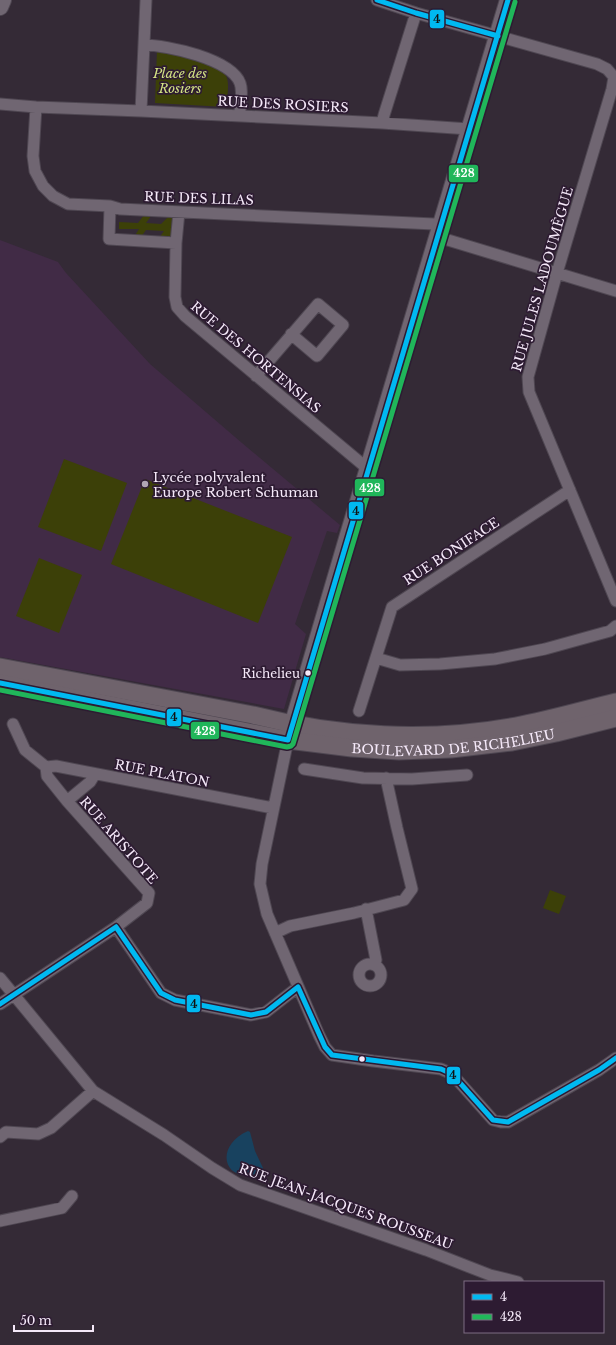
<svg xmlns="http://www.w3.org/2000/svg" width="616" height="1345" font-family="'Libre Baskerville',serif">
	<rect width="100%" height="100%" fill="#342a36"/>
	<path fill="#412b46" d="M 0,240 L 58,262 L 66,273 L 150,364 L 242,443 L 340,525 L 337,533 L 327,531 L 295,624 L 306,634 L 284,709 L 0,657 Z"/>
	<path fill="#3c4008" d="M 157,50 C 173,54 219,62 226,76 C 230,82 227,99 226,107 L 155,103 Z
		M 144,215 L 151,216 L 146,223 L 161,224 L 168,217 L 172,217 L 171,239 L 159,238 L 164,231 L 146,230 L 141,237 L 134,237 L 139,229 L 119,229 L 119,222 L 138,223 Z
		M 64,459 L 127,483 L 101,551 L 38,527 Z
		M 145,479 L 292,537 L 258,623 L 111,564 Z
		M 39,558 L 82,575 L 59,633 L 16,616 Z
		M 550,890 L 566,896 L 559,914 L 543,908 Z"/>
	<path fill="#18425f" d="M 248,1131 L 250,1132 L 255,1151 L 263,1168 L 262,1172 C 223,1187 213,1146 248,1131 Z"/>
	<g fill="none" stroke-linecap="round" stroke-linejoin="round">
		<defs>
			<path id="street" d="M 377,0 L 416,13 L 597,64 L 607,69 L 614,77 L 612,89 L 557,273 L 528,377 L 529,392 L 616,601
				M 144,45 C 167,45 231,59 240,83 C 244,93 239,105 240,116
				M 0,104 L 36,107 L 141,111 L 382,123 L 469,129
				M 36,107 L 33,156 L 35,171 L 43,186 L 53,196 L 68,204 L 110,206 L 120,209 L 434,224 L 441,226
				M 141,111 L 146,0
				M 382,123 L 384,115 L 416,13
				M 110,206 L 109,239 L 176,243
				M 179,212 L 176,243 L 175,297 L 177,307 L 185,316 L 368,469
				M 438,237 L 616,291
				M 256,376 L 318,304 L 343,325 L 317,356 L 291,334
				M 376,658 L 400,665 L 440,664 L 495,659 L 545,649 L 610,631 L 616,626
				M 359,711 L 392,607 L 570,490
				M 288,740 L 262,864 L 260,884 L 267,914 L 319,1035 L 325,1047 L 332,1055 L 373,1061 L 441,1069 L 452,1074 L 493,1120 L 501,1122 L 508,1122 L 599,1070 L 616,1058
				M 46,767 L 56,766 L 273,808
				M 304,769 L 363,778 L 412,779 L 467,775
				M 67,801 L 90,782 L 95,774
				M 366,909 L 376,960 L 374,965
				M 116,927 L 161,993 L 175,1000 L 251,1015 L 266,1012 L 298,987
				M 275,933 L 290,926 L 354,913 L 404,900 L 412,889 L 397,828 L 386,778
				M359 975a11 11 0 1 1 22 0a11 11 0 1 1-22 0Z
				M 0,978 L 93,1091 L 164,1135 L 212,1168 L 240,1185 L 426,1250 L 490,1275 L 518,1282
				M 0,1004 L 116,927 L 147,903 L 149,893 L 67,801 L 47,776 L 46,767 L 25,750 L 13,724
				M 0,1137 L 6,1132 L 38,1134 L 51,1128 L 93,1091
				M 0,1221 L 62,1208 L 72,1196"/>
			<path id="secondary" d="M 0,7 L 3,0
				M 289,736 L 348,535 L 508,0"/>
			<g id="primary">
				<path d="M 0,667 L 253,715 C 338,737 430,742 516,726 C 549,720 583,710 616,702"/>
				<path id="s1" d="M 0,683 L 288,740 L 352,748 L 399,751 L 451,749 L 512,742 L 556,733 L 616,718"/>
			</g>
		</defs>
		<use href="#street" stroke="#4f4752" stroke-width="13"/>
		<use href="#secondary" stroke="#4f4752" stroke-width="18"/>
		<use href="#primary" stroke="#4f4752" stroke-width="19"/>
		<use href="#street" stroke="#706672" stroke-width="11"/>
		<use href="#secondary" stroke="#706672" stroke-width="16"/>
		<use href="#primary" stroke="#6f636c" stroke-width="17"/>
		<defs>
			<path id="bus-1" d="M 377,0 L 416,13 L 498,36
				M 0,683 L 288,740 L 508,0
				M 116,927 L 161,993 L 175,1000 L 251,1015 L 266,1012 L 298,987
				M 298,987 L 325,1047 L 332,1055 L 441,1069 L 452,1074 L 493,1120 L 508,1122 L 599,1070 L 616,1058
				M 0,1004 L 116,927"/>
			<path id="bus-2" d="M 0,690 L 287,747 L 291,746 L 293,744 L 515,2"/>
		</defs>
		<use href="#bus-1" stroke="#2d1b32" stroke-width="8"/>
		<use href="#bus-2" stroke="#2d1b32" stroke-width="8"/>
		<use href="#bus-1" stroke="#00b9f1" stroke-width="5"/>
		<use href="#bus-2" stroke="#20b65a" stroke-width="5"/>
	</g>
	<circle fill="#b1a6b5" stroke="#2d1b32" stroke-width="1.5" cx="145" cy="484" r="4"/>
	<g fill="#f5e9f9" stroke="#2d1b32" stroke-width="1.5">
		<circle cx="308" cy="673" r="3.5"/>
		<circle cx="362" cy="1059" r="3.5"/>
	</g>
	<g text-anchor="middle" stroke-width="3.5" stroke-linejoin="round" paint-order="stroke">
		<g font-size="12" fill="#f5e9f9" stroke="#2d1b32" text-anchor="end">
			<text x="300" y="678">Richelieu</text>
		</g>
		<g font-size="13" font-style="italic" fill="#d4e484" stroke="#2d1b32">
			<text x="180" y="78">Place des<tspan x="180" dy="15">Rosiers</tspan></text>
		</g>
		<g font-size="13" fill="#f5e9f9" stroke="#2d1b32">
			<text transform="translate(283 104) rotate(3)" y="5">RUE DES ROSIERS</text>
			<text transform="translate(199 198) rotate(2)" y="5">RUE DES LILAS</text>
			<text transform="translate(542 279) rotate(-74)" y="5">RUE JULES LADOUMÈGUE</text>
			<text transform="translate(256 357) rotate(40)" y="5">RUE DES HORTENSIAS</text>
			<text transform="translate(451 551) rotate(-33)" y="5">RUE BONIFACE</text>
			<text dy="5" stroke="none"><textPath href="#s1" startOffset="460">BOULEVARD DE RICHELIEU</textPath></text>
			<text transform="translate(162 773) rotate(11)" y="5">RUE PLATON</text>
			<text transform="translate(119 840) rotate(49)" y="5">RUE ARISTOTE</text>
			<text transform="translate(346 1206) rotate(20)" y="5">RUE JEAN-JACQUES ROUSSEAU</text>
		</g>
		<g font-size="13" fill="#f5e9f9" stroke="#2d1b32" text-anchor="start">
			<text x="153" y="482">Lycée polyvalent<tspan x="153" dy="15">Europe Robert Schuman</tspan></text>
		</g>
	</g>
	<g stroke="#2d1b32" stroke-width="1.5">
		<rect x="429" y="9" width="16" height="20" rx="4" fill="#00b9f1"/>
		<rect x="448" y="164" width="31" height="19" rx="4" fill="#20b65a"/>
		<rect x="354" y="478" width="31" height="19" rx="4" fill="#20b65a"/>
		<rect x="348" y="501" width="16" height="19" rx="4" fill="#00b9f1"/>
		<rect x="166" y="708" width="16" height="19" rx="4" fill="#00b9f1"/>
		<rect x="190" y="721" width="30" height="19" rx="4" fill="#20b65a"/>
		<rect x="186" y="994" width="15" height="19" rx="4" fill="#00b9f1"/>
		<rect x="446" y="1066" width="15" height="19" rx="4" fill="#00b9f1"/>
	</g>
	<g font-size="11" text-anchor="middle" font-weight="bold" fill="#fff">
		<text x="464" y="177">428</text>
		<text x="370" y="492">428</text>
		<text x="205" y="735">428</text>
	</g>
	<g font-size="11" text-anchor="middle" font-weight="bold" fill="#111">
		<text x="437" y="23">4</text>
		<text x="356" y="515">4</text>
		<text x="174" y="721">4</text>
		<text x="194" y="1008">4</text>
		<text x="453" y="1079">4</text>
	</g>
	<rect x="464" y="1281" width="140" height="52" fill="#2d1b32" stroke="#7d6d82"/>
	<rect x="472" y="1294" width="20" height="6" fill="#00b9f1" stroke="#7d6d82"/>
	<text x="500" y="1301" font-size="12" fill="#f5e9f9">4</text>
	<rect x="472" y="1314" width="20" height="6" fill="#20b65a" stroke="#7d6d82"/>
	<text x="500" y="1321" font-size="12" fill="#f5e9f9">428</text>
	<path d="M14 1325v6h79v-6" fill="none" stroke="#f5e9f9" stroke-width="2"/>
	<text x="20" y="1325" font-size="12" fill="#f5e9f9" stroke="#2d1b32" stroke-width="3" paint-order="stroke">50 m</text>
</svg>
